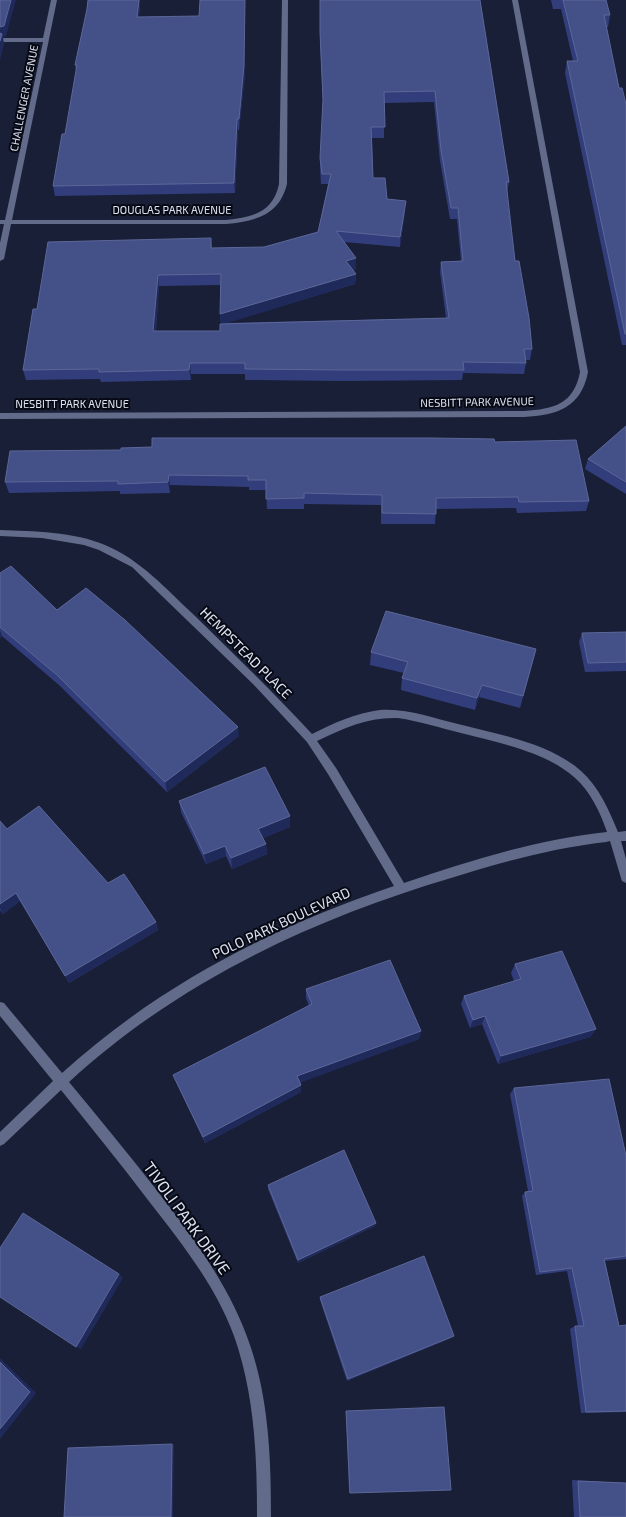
<svg xmlns="http://www.w3.org/2000/svg" width="626" height="1517" font-family="'Exo 2',sans-serif">
	<rect width="100%" height="100%" fill="#191f36"/>
	<g fill="none" stroke-linecap="round" stroke-linejoin="round">
		<path fill="#626c8a" fill-rule="evenodd" d="M 51,0 L 57,0 L 12,220 L 226,220 C 252,217 273,213 279,184 L 282,0 L 288,0 L 287,184 C 279,216 255,221 226,224 L 11,224 L 4,259 L 0,261 L 0,243 L 4,224 L 0,224 L 0,220 L 5,220 L 43,42 L 0,42 L 0,38 L 43,38 Z
			M 512,0 L 518,0 L 588,372 C 581,408 557,415 524,417 L 0,419 L 0,413 L 524,411 C 554,409 574,404 580,372 Z
			M 0,530 C 32,531 75,532 105,545 C 141,560 166,589 194,615 C 234,654 274,693 312,734 C 334,723 356,713 380,710 C 407,708 432,718 458,724 C 497,734 550,743 581,771 C 599,787 609,810 618,832 L 626,831 L 626,841 L 621,841 L 626,859 L 626,883 L 622,881 L 621,878 L 610,841 L 606,842 C 553,848 502,862 451,878 C 310,920 178,982 69,1082 C 98,1117 127,1152 155,1188 C 193,1237 230,1286 250,1345 C 269,1400 271,1460 271,1517 L 257,1517 C 257,1460 255,1403 238,1348 C 221,1292 183,1245 148,1200 C 120,1163 90,1126 61,1090 L 4,1144 L 0,1146 L 0,1132 L 53,1081 L 0,1016 L 0,1002 L 4,1003 L 62,1073 C 158,986 272,927 394,886 L 328,774 L 307,742 L 253,684 L 132,567 L 99,550 L 84,545 L 42,538 L 0,536 ZM 398,718 C 419,721 440,728 461,733 C 499,743 544,751 574,777 C 591,792 600,812 607,832 C 538,839 469,861 404,883 L 336,768 L 317,741 C 344,728 368,717 398,718 Z"/>
	</g>
	<path fill="#323e7b" fill-rule="evenodd" d="M 88,0 L 140,0 L 140,5 L 139,17 L 245,75 L 239,130 L 238,130 L 235,193 L 55,196 L 53,186 L 65,134 L 76,71 L 75,65 L 87,9 Z
		M 320,0 L 480,0 L 509,182 L 507,193 L 515,261 L 532,349 L 530,360 L 525,360 L 526,363 L 524,374 L 463,373 L 462,380 L 343,381 L 245,380 L 245,374 L 191,374 L 191,380 L 101,382 L 100,379 L 26,380 L 23,370 L 37,309 L 211,238 L 212,248 L 264,247 L 318,232 L 328,184 L 321,184 L 320,168 L 323,105 L 320,43 ZM 434,102 L 440,161 L 450,219 L 457,219 L 461,261 L 441,262 L 440,272 L 446,318 L 225,323 L 355,284 L 356,274 L 352,270 L 356,269 L 344,242 L 400,247 L 405,211 L 387,199 L 373,178 L 372,138 L 384,138 L 384,103 ZM 220,285 L 220,314 L 221,323 L 220,331 L 156,331 L 159,286 Z
		M 551,0 L 606,0 L 610,15 L 608,27 L 606,27 L 619,88 L 626,104 L 626,345 L 622,345 L 565,73 L 567,61 L 573,61 L 561,9 L 553,9 Z
		M 626,426 L 626,494 L 585,469 L 588,459 Z
		M 495,442 L 589,501 L 586,511 L 517,513 L 516,508 L 436,509 L 435,524 L 381,524 L 381,505 L 304,504 L 304,509 L 267,509 L 266,490 L 249,490 L 249,487 L 170,485 L 170,493 L 120,494 L 120,491 L 9,493 L 5,482 L 121,450 Z
		M 0,573 L 57,610 L 239,736 L 167,792 L 60,686 L 2,636 L 0,638 Z
		M 626,632 L 626,671 L 585,672 L 579,642 L 582,633 Z
		M 536,649 L 520,708 L 479,697 L 475,710 L 401,690 L 402,678 L 404,673 L 370,665 L 371,652 Z
		M 179,801 L 290,816 L 290,827 L 263,838 L 266,844 L 267,854 L 232,869 L 226,856 L 206,864 L 181,812 Z
		M 0,821 L 7,829 L 108,883 L 156,922 L 158,930 L 69,983 L 20,901 L 3,914 L 0,910 Z
		M 515,964 L 596,1029 L 590,1037 L 498,1064 L 482,1024 L 470,1028 L 461,1004 L 464,996 L 514,981 L 511,973 Z
		M 306,989 L 421,1031 L 419,1039 L 300,1082 L 301,1085 L 301,1092 L 205,1143 L 176,1082 L 173,1075 L 309,1006 L 306,998 Z
		M 514,1088 L 626,1156 L 626,1259 L 605,1261 L 619,1326 L 626,1325 L 626,1412 L 581,1413 L 570,1329 L 575,1326 L 578,1326 L 567,1271 L 536,1275 L 522,1196 L 525,1192 L 528,1191 L 510,1094 Z
		M 268,1185 L 375,1226 L 298,1263 L 268,1189 Z
		M 320,1297 L 451,1338 L 347,1381 L 320,1300 Z
		M 346,1411 L 350,1493 L 349,1493 Z
		M 572,1480 L 626,1483 L 626,1517 L 574,1517 Z"/>
	<path fill="#202a5a" d="M 11,0 L 16,0 L 6,36 L 3,37 L 4,44 L 0,60 L 0,27 Z
		M 139,0 L 140,0 L 140,5 L 138,27 L 137,17 Z
		M 245,0 L 245,75 L 239,130 L 239,119 Z
		M 237,119 L 238,130 L 235,193 L 234,183 Z
		M 406,201 L 405,211 L 400,247 L 400,237 Z
		M 356,258 L 356,269 L 346,272 L 346,261 Z
		M 356,274 L 355,284 L 221,325 L 220,314 Z
		M 158,275 L 159,286 L 155,342 L 153,331 Z
		M 190,363 L 191,374 L 191,380 L 189,370 Z
		M 169,475 L 170,485 L 170,493 L 168,482 Z
		M 0,630 L 2,636 L 0,638 Z
		M 482,685 L 479,697 L 475,710 L 477,698 Z
		M 238,727 L 239,736 L 167,792 L 165,782 Z
		M 290,816 L 290,827 L 259,840 L 258,829 Z
		M 266,844 L 267,854 L 232,869 L 231,858 Z
		M 225,846 L 226,856 L 206,864 L 204,854 Z
		M 16,893 L 20,901 L 3,914 L 0,908 L 0,904 Z
		M 156,922 L 158,930 L 69,983 L 65,976 Z
		M 485,1016 L 482,1024 L 470,1028 L 473,1020 Z
		M 596,1029 L 590,1037 L 498,1064 L 501,1056 Z
		M 421,1031 L 419,1039 L 297,1084 L 297,1076 Z
		M 301,1085 L 301,1092 L 205,1143 L 203,1137 Z
		M 376,1223 L 375,1226 L 298,1263 L 298,1260 Z
		M 119,1274 L 123,1278 L 81,1349 L 76,1347 Z
		M 454,1336 L 451,1338 L 347,1381 L 348,1379 Z
		M 0,1358 L 36,1393 L 0,1439 Z
		M 172,1444 L 174,1444 L 173,1517 L 171,1517 Z"/>
	<path fill="#445088" stroke="#5c6798" fill-rule="evenodd" d="M 0,0 L 11,0 L 4,26 L 0,27 Z
		M 88,0 L 139,0 L 137,17 L 199,16 L 200,0 L 245,0 L 244,65 L 239,119 L 237,119 L 234,183 L 53,186 L 62,134 L 65,134 L 77,65 L 75,65 L 87,9 Z
		M 320,0 L 480,0 L 509,182 L 506,182 L 515,261 L 519,261 L 529,318 L 532,349 L 524,349 L 526,363 L 463,362 L 464,370 L 343,370 L 245,369 L 245,363 L 190,363 L 189,370 L 99,372 L 99,369 L 23,370 L 33,309 L 37,309 L 48,242 L 211,238 L 211,248 L 264,247 L 318,232 L 331,174 L 322,174 L 320,158 L 323,99 L 320,32 ZM 435,91 L 441,150 L 451,208 L 458,208 L 463,261 L 441,262 L 449,318 L 220,324 L 220,331 L 153,331 L 158,275 L 221,274 L 220,314 L 356,274 L 346,261 L 356,258 L 336,231 L 400,237 L 406,201 L 387,199 L 385,178 L 373,178 L 371,127 L 385,127 L 384,92 Z
		M 563,0 L 606,0 L 610,15 L 604,15 L 619,88 L 622,88 L 626,104 L 626,334 L 625,334 L 567,61 L 578,61 Z
		M 0,33 L 2,34 L 0,41 Z
		M 626,426 L 626,482 L 588,459 Z
		M 152,438 L 432,438 L 494,439 L 495,442 L 576,440 L 589,501 L 519,502 L 518,497 L 436,498 L 436,514 L 382,513 L 382,495 L 304,493 L 304,498 L 266,499 L 266,480 L 248,480 L 248,476 L 169,475 L 168,482 L 118,484 L 118,481 L 5,482 L 10,451 L 121,450 L 121,448 L 152,447 Z
		M 11,566 L 57,610 L 86,588 L 125,620 L 238,727 L 165,782 L 57,675 L 0,627 L 0,573 Z
		M 386,611 L 536,649 L 523,696 L 482,685 L 477,698 L 402,678 L 408,662 L 371,652 Z
		M 626,632 L 626,662 L 588,663 L 582,633 Z
		M 265,767 L 290,816 L 258,829 L 266,844 L 231,858 L 225,846 L 204,854 L 179,801 Z
		M 39,806 L 108,883 L 124,874 L 156,922 L 65,976 L 16,893 L 0,904 L 0,821 L 7,829 Z
		M 562,951 L 596,1029 L 501,1056 L 485,1016 L 473,1020 L 464,996 L 521,979 L 515,964 Z
		M 390,960 L 421,1031 L 297,1076 L 301,1085 L 203,1137 L 173,1075 L 312,1004 L 306,989 Z
		M 609,1079 L 626,1156 L 626,1256 L 604,1259 L 619,1326 L 626,1325 L 626,1411 L 586,1412 L 575,1326 L 584,1326 L 572,1268 L 540,1272 L 525,1192 L 533,1191 L 514,1088 Z
		M 344,1150 L 376,1223 L 298,1260 L 268,1185 Z
		M 23,1213 L 119,1274 L 76,1347 L 0,1297 L 0,1248 Z
		M 424,1256 L 454,1336 L 348,1379 L 320,1297 Z
		M 0,1362 L 30,1392 L 0,1429 Z
		M 444,1407 L 451,1490 L 350,1493 L 346,1411 Z
		M 172,1444 L 171,1517 L 64,1517 L 68,1448 Z
		M 578,1481 L 626,1483 L 626,1517 L 580,1517 Z"/>
	<g text-anchor="middle" stroke-width="4" stroke-linejoin="round" paint-order="stroke">
		<g font-size="11" fill="#dde2f2" stroke="#070a14">
			<text transform="translate(24 98) rotate(-79)" y="4">CHALLENGER AVENUE</text>
			<text x="172" y="214">DOUGLAS PARK AVENUE</text>
			<text transform="translate(477 402) rotate(-1)" y="4">NESBITT PARK AVENUE</text>
			<text x="72" y="408">NESBITT PARK AVENUE</text>
		</g>
		<g font-size="14" fill="#dde2f2" stroke="#070a14">
			<text transform="translate(246 653) rotate(45)" y="5">HEMPSTEAD PLACE</text>
			<text transform="translate(281 923) rotate(-25)" y="5">POLO PARK BOULEVARD</text>
		</g>
		<g font-size="16" fill="#dde2f2" stroke="#070a14">
			<text transform="translate(187 1218) rotate(54)" y="6">TIVOLI PARK DRIVE</text>
		</g>
	</g>
</svg>
